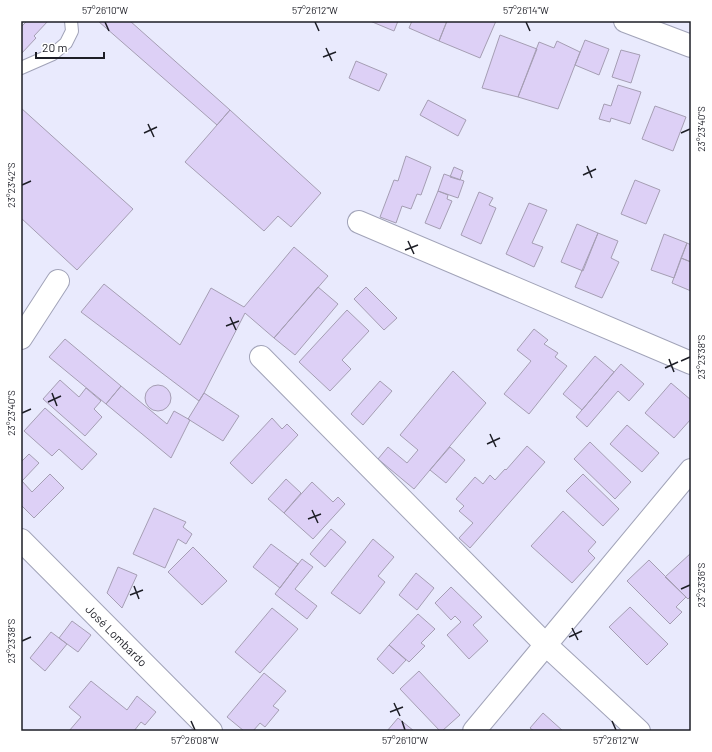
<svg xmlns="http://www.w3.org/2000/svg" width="712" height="752" font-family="Barlow,sans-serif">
	<rect width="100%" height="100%" fill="#e9eafd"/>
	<path fill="#ddd0f6" stroke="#a59eb3" d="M 27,21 L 48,21 L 34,36 L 36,38 L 21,54 L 21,27 Z
		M 98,21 L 130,21 L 230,110 L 217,125 Z
		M 370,21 L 398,21 L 394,31 Z
		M 412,21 L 447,21 L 439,41 L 409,28 Z
		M 447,21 L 496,21 L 480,58 L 439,41 Z
		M 500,35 L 537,49 L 518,97 L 482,88 Z
		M 585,40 L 609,49 L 599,75 L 575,65 Z
		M 557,41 L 580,52 L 558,109 L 518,97 L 539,42 L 554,48 Z
		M 621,50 L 640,55 L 631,83 L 612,77 Z
		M 356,61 L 387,74 L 379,91 L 349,78 Z
		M 618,85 L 641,92 L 630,124 L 611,118 L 610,122 L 599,119 L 604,104 L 611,106 Z
		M 428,100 L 466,120 L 458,136 L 420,115 Z
		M 655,106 L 686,117 L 673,151 L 642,139 Z
		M 21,108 L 133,209 L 77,270 L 21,218 Z
		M 230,110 L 321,193 L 291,227 L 278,216 L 264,231 L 185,162 Z
		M 406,156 L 431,167 L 421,195 L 417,194 L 411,209 L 402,206 L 396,223 L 380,217 L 394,180 L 398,181 Z
		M 454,167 L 463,171 L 460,180 L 450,177 Z
		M 444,174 L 464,181 L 458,198 L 438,191 Z
		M 635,180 L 660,190 L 646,224 L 621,214 Z
		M 438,191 L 448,195 L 447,199 L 452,201 L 440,229 L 425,223 Z
		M 479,192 L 493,198 L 489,205 L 496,208 L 481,244 L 461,235 Z
		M 529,203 L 547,210 L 532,243 L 543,247 L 534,267 L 506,254 Z
		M 577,224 L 598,233 L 583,271 L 561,262 Z
		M 598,233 L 618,241 L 611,258 L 619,262 L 602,298 L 575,287 Z
		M 664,234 L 687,243 L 674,278 L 651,270 Z
		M 687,243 L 691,245 L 691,262 L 681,258 Z
		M 294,247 L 328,276 L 274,338 L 245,313 L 204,393 L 199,401 L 81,312 L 104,284 L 180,345 L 211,288 L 244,307 Z
		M 681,258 L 691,262 L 691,291 L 672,283 Z
		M 318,287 L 338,304 L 295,355 L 274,338 Z
		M 366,287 L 397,318 L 384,330 L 354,299 Z
		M 347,310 L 369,331 L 342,360 L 351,369 L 330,391 L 299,362 Z
		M 534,329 L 548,340 L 544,344 L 558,353 L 555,357 L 567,366 L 529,414 L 504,394 L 531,361 L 517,350 Z
		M 65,339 L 121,386 L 106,404 L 49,357 Z
		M 595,356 L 614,372 L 582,410 L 563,394 Z
		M 621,364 L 644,384 L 629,401 L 618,391 L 587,427 L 576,417 Z
		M 453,371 L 486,403 L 414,489 L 378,459 L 388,447 L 407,463 L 418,450 L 400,435 Z
		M 60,380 L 79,397 L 86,388 L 101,401 L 94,409 L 102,417 L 85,436 L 43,399 Z
		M 380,381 L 392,391 L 363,425 L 351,414 Z
		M 671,383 L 691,400 L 691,419 L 674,438 L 645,413 Z
		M145 398a13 13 0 1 1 26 0a13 13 0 1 1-26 0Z
		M 121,386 L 167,424 L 174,411 L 190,420 L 171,458 L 106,404 Z
		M 204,393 L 239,416 L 223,441 L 188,419 Z
		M 45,408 L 97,454 L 82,470 L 59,449 L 52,456 L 24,431 Z
		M 272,418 L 282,429 L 287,424 L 298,435 L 252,484 L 230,463 Z
		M 627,425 L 659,453 L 642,472 L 610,444 Z
		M 590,442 L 631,482 L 615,499 L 574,459 Z
		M 527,446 L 545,462 L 470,548 L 459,538 L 473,523 L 459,511 L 464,506 L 456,499 L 475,477 L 483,484 L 490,475 L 495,480 L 505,469 L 506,470 Z
		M 450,447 L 465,460 L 446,483 L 430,470 Z
		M 29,454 L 39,463 L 22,481 L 32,492 L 50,474 L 64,488 L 34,518 L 21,505 L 21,462 Z
		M 583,474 L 619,509 L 603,526 L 566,491 Z
		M 286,479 L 301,493 L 284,513 L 268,499 Z
		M 312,482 L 333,502 L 338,497 L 345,504 L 313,539 L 284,513 Z
		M 154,508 L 186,522 L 183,527 L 192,534 L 186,544 L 178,539 L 165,568 L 133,554 Z
		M 563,511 L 596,542 L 588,551 L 595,558 L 572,583 L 531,546 Z
		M 331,529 L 346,542 L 325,567 L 310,554 Z
		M 373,539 L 394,557 L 378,576 L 385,582 L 360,614 L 331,593 Z
		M 271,544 L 298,564 L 280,588 L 253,567 Z
		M 193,547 L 227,581 L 202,605 L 168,572 Z
		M 691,553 L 691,596 L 688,599 L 665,577 Z
		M 302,559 L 313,567 L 295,589 L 317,606 L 307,619 L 275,594 Z
		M 649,560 L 686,597 L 676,607 L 682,612 L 670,624 L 627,581 Z
		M 118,567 L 137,575 L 122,608 L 107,593 Z
		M 416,573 L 434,588 L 417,610 L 399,595 Z
		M 451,587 L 482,617 L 473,625 L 488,641 L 469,659 L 447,635 L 461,622 L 455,616 L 451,620 L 435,603 Z
		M 630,607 L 668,644 L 647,665 L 609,627 Z
		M 272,608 L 298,629 L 260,673 L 235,652 Z
		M 418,614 L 435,629 L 421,643 L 425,646 L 409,662 L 389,645 Z
		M 72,621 L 91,635 L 78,652 L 59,638 Z
		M 51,632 L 67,644 L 45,671 L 30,658 Z
		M 389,645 L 406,660 L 393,674 L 377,659 Z
		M 419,671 L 460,715 L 442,731 L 440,731 L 400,689 Z
		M 264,673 L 286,691 L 273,706 L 279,710 L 265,727 L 260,723 L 253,731 L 244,731 L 227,717 Z
		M 91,681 L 127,710 L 137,696 L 156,712 L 145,725 L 141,722 L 134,731 L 69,731 L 81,717 L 69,707 Z
		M 543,713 L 563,731 L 534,731 L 530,728 Z
		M 398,718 L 414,731 L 387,731 Z"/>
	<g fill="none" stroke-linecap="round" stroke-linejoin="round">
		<defs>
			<path id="lane" d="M 21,68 L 53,54 L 66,43 L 72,31 L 71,21"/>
			<path id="street" d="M 625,21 L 691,46
				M 359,222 L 691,363
				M 21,338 L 58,281
				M 261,357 L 546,645 L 639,731
				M 21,540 L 211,731
				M 474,731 L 691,470"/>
		</defs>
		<use href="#lane" stroke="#a1a3b8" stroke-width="14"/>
		<use href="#street" stroke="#a1a3b8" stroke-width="24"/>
		<use href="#lane" stroke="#fff" stroke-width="12"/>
		<use href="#street" stroke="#fff" stroke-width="22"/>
	</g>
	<path fill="none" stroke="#1d1e26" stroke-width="1.5" d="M 105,22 L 109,31M 315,22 L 319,31M 526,22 L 530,31M 326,48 L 332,61M 323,57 L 336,52M 148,124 L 154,137M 144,133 L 157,127M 681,133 L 690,129M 587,166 L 592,178M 583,175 L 596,169M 22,185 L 31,181M 408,241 L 414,254M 405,250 L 418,245M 230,317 L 236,330M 226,326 L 239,321M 669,359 L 674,372M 681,361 L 690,357M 665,368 L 678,362M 52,393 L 57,406M 48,402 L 61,396M 22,413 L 31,409M 490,434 L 496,447M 487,444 L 500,438M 312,510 L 318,523M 308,519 L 321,514M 134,586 L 139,599M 681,589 L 690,585M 130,595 L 143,590M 572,628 L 578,640M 569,637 L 582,631M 22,641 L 31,637M 394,703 L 400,716M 390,712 L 403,707M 191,721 L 195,730M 402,721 L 405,730M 612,721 L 616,730"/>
	<g text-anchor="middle" stroke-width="3" stroke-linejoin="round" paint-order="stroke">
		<g font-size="12" fill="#1d1e26" stroke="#fff">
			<text transform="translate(116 636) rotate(45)" y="4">José Lombardo</text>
		</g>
	</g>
	<rect width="712" height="752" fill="none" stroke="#ffffff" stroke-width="44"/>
	<path d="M36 52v6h68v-6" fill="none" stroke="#1d1e26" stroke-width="2"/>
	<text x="42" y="52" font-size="12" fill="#1d1e26" stroke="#ffffff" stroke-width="3" paint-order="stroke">20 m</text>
	<rect x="22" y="22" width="668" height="708" fill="none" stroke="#1d1e26" stroke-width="1.5"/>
	<g font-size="10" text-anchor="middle" fill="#1d1e26">
		<text x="105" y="14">57°26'10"W</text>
		<text x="315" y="14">57°26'12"W</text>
		<text x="526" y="14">57°26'14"W</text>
		<text transform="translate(701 129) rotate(-90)" y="4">23°23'40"S</text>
		<text transform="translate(11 185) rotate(-90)" y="4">23°23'42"S</text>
		<text transform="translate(701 357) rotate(-90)" y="4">23°23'38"S</text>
		<text transform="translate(11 413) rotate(-90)" y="4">23°23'40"S</text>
		<text transform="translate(701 585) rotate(-90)" y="4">23°23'36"S</text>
		<text transform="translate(11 641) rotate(-90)" y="4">23°23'38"S</text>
		<text x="195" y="744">57°26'08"W</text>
		<text x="405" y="744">57°26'10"W</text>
		<text x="616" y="744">57°26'12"W</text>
	</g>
</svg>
